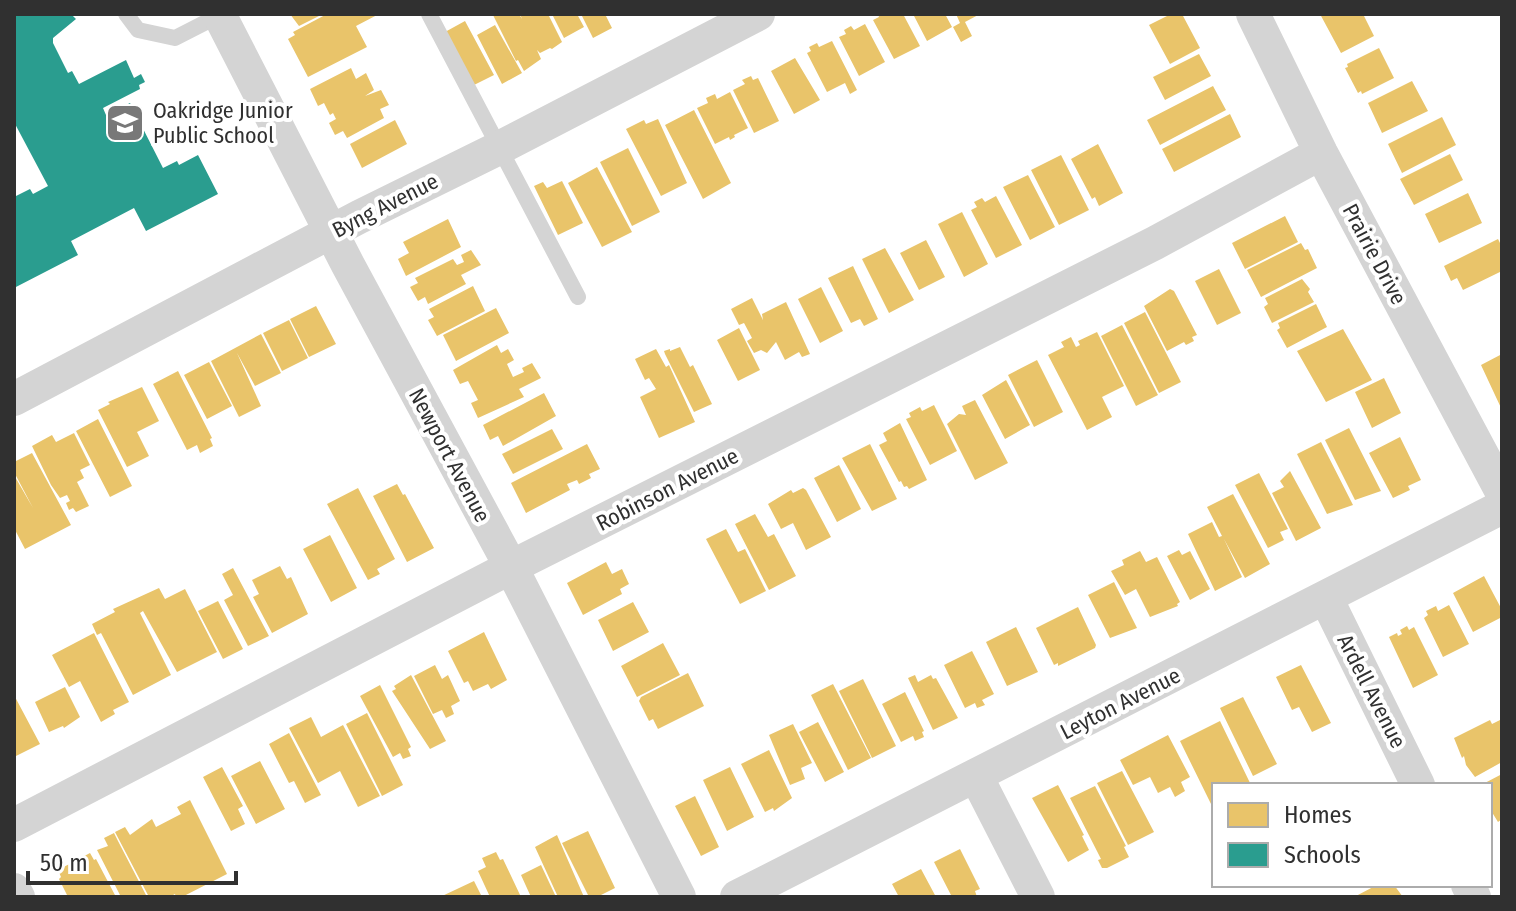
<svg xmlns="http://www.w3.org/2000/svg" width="1516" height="911" font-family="'Fira Sans Condensed',sans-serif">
	<rect width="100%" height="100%" fill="#fff"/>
	<path fill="#e9c46a" d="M 290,14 L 323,14 L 299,26 Z
		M 327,14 L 379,14 L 356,26 L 367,47 L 308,77 L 288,39 L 295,35 L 293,32 Z
		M 496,14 L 519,14 L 522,19 L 520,14 L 548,14 L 562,42 L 552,49 L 550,48 L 540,53 L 537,50 L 541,59 L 524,71 L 518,60 L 516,61 L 493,15 Z
		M 552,14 L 577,14 L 584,27 L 564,38 Z
		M 581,14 L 605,14 L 612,28 L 593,38 Z
		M 878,14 L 903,14 L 920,46 L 894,59 L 873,20 L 879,17 Z
		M 913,14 L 945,14 L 952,27 L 927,41 Z
		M 956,14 L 980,14 L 965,22 L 972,36 L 961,42 L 953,27 L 960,23 Z
		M 1171,14 L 1182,14 L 1200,48 L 1170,64 L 1149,25 Z
		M 1320,14 L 1363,14 L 1374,36 L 1341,53 Z
		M 465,21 L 494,75 L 472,86 L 445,32 Z
		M 865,24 L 885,62 L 859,76 L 839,37 L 846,34 L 844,30 L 851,26 L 854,30 Z
		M 495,25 L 522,73 L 502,84 L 477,35 Z
		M 832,41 L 857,90 L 850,94 L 845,83 L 827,92 L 807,53 L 811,51 L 809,47 L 817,43 L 819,47 Z
		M 1379,48 L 1394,78 L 1362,94 L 1361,91 L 1358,93 L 1345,68 L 1348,67 L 1347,64 Z
		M 1199,54 L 1211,76 L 1165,100 L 1153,77 Z
		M 795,58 L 820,100 L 794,114 L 771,71 Z
		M 351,68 L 356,79 L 366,73 L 374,90 L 365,96 L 381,90 L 389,105 L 380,109 L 384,118 L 347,138 L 343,131 L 335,135 L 329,123 L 336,119 L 333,113 L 330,115 L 324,103 L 318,106 L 310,89 Z
		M 751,76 L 753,80 L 758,78 L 779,121 L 754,133 L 733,90 L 745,84 L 742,80 Z
		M 1412,81 L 1428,111 L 1382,133 L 1368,103 Z
		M 1213,86 L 1226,110 L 1160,145 L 1147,120 Z
		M 730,92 L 748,128 L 734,135 L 735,137 L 730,140 L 729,137 L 715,144 L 697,108 L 708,103 L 706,98 L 715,94 L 717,99 Z
		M 694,110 L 731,183 L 703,199 L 665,125 Z
		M 1230,114 L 1241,137 L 1174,172 L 1162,149 Z
		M 1442,117 L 1456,145 L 1402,173 L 1388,144 Z
		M 658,119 L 687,183 L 661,196 L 626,129 L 644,120 L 646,124 Z
		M 395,120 L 407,144 L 362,168 L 350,144 Z
		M 1098,144 L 1123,193 L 1099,206 L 1095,197 L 1092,199 L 1071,159 Z
		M 628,148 L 660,212 L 632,226 L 600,162 Z
		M 1450,154 L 1463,180 L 1414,205 L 1400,179 Z
		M 1061,155 L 1089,210 L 1059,225 L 1031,170 Z
		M 597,167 L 632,232 L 602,247 L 568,183 Z
		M 1028,175 L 1055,227 L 1030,240 L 1003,187 Z
		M 562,181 L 583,223 L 558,235 L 534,186 L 543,182 L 547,188 Z
		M 1468,193 L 1482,223 L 1439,243 L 1425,214 Z
		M 996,196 L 1022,245 L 996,258 L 971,210 L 977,207 L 974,202 L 982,198 L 985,202 Z
		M 962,212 L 988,264 L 964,277 L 938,224 Z
		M 1285,216 L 1298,242 L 1245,269 L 1232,243 Z
		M 448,219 L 461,247 L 406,276 L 398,259 L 409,253 L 403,242 Z
		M 1498,239 L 1502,247 L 1502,271 L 1463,290 L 1457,278 L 1451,281 L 1444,266 Z
		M 926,240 L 945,277 L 919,290 L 900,253 Z
		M 1301,243 L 1305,250 L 1308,249 L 1317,268 L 1261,297 L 1247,270 Z
		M 885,248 L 914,300 L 889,313 L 862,259 Z
		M 471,250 L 481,265 L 461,275 L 466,284 L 428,304 L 425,297 L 418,301 L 410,287 L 418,283 L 415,278 L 453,259 L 457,265 L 464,262 L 461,255 Z
		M 853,266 L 878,319 L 864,326 L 860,319 L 851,323 L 828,278 Z
		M 1219,269 L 1241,313 L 1217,325 L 1195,281 Z
		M 1302,279 L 1310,289 L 1308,292 L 1314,302 L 1272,323 L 1264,307 L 1268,304 L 1265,298 Z
		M 473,286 L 485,311 L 437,336 L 428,320 L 434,317 L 429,309 Z
		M 821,287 L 843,331 L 820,343 L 798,299 Z
		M 1170,289 L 1174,291 L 1197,335 L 1192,337 L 1194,341 L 1186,345 L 1184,342 L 1167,351 L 1144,306 Z
		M 752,298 L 763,320 L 762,314 L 786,302 L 810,354 L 802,357 L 799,352 L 785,360 L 776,342 L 767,353 L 761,350 L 754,353 L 747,341 L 752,338 L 744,323 L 739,325 L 731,309 Z
		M 1316,304 L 1327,327 L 1287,348 L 1277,330 L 1280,328 L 1278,323 Z
		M 316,306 L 336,344 L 309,357 L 290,319 Z
		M 496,308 L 509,333 L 456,361 L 443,335 Z
		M 1145,312 L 1181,382 L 1159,393 L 1124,323 Z
		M 289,320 L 308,358 L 282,371 L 263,333 Z
		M 1122,325 L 1158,395 L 1136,406 L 1101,336 Z
		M 739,328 L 760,370 L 738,381 L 717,340 Z
		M 1343,329 L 1372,380 L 1326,402 L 1297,351 Z
		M 1097,332 L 1124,386 L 1102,397 L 1112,417 L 1087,430 L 1048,355 L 1064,347 L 1061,342 L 1071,337 L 1076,347 L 1080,345 L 1078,341 Z
		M 261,334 L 281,373 L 255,386 L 237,353 L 261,406 L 239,417 L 211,361 Z
		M 497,345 L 501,353 L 508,349 L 514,360 L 507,364 L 513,377 L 524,372 L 522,368 L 532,363 L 541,378 L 519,389 L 524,397 L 478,418 L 471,403 L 478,400 L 468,381 L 460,384 L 453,370 Z
		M 680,347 L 690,367 L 693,365 L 712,404 L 694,412 L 665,354 L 664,351 L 670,349 L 670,351 Z
		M 656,349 L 666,367 L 669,365 L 695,422 L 659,438 L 640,397 L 656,389 L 649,378 L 645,380 L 635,359 Z
		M 1502,354 L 1502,410 L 1481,365 Z
		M 1037,360 L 1063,412 L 1034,427 L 1008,375 Z
		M 209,362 L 232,406 L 207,419 L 184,375 Z
		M 178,371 L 212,438 L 210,439 L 213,446 L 200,453 L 197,445 L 187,450 L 153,384 Z
		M 1384,378 L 1401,413 L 1372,428 L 1355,392 Z
		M 1006,380 L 1030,425 L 1005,439 L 982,395 Z
		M 142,387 L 159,421 L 137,432 L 149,456 L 127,467 L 98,410 L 110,404 L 108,402 Z
		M 544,393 L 556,416 L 503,446 L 498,436 L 490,440 L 483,425 Z
		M 975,400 L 1008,463 L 975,480 L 947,424 L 959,414 L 966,415 L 962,406 Z
		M 934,405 L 957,451 L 930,465 L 906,419 L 911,417 L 909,413 L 920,407 L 922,411 Z
		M 98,419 L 132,486 L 110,497 L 76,431 Z
		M 900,423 L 927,480 L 909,489 L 907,486 L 904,487 L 901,481 L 899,482 L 879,445 L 887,441 L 883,433 Z
		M 1349,428 L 1381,491 L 1355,500 L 1325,440 Z
		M 552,429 L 563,449 L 513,474 L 502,454 Z
		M 74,433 L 90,465 L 80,470 L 84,478 L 77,482 L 89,506 L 76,512 L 73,508 L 69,510 L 66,503 L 70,501 L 67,495 L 60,498 L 51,485 L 32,446 L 52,435 L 56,442 Z
		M 1400,437 L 1421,480 L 1408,486 L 1410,490 L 1393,498 L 1369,453 Z
		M 1321,442 L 1353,505 L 1327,514 L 1297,454 Z
		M 587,444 L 600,469 L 589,474 L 591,478 L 579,484 L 577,480 L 567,484 L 570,490 L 526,513 L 511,483 Z
		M 870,444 L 897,499 L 872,511 L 842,458 Z
		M 32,453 L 71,525 L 25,549 L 14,528 L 14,475 L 33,508 L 14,472 L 14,462 Z
		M 839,465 L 861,509 L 837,522 L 814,478 Z
		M 1290,471 L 1321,528 L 1296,541 L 1272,493 L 1284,487 L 1280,481 Z
		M 1259,473 L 1288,529 L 1280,532 L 1284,540 L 1268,548 L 1235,485 Z
		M 397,484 L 403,495 L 405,494 L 434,548 L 407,562 L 373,496 Z
		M 358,488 L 395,559 L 377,569 L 380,574 L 368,580 L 327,504 Z
		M 803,488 L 806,490 L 831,537 L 806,550 L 793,523 L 781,529 L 768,504 L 791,490 L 793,493 Z
		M 1233,494 L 1270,564 L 1245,578 L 1224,539 L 1242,577 L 1215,591 L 1188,534 L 1212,522 L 1219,537 L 1222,536 L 1207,507 Z
		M 755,514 L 768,537 L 774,534 L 796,576 L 769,590 L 735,524 Z
		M 726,529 L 738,552 L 745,549 L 766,591 L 740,604 L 706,539 Z
		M 330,535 L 357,588 L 331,602 L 303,549 Z
		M 1179,550 L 1182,555 L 1190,551 L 1210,589 L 1190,600 L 1167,556 Z
		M 1140,551 L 1146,562 L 1157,557 L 1180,602 L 1177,604 L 1178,606 L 1150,617 L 1136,589 L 1125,595 L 1111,571 L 1124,565 L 1122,560 Z
		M 606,562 L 612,574 L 622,569 L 629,584 L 620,589 L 622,594 L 583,615 L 567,583 Z
		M 280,566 L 287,579 L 291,577 L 308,614 L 272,633 L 253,597 L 259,594 L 252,580 Z
		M 233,568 L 269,636 L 248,646 L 224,600 L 233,595 L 222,574 Z
		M 1484,576 L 1502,610 L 1502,617 L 1473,632 L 1453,593 Z
		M 1114,582 L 1137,628 L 1110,638 L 1088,595 Z
		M 159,588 L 165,599 L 185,589 L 217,652 L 177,672 L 143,611 L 140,613 L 171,675 L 133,695 L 101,633 L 97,635 L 92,624 L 115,612 L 113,609 Z
		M 218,601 L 243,649 L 223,659 L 198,611 Z
		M 633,602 L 649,632 L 613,651 L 598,620 Z
		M 1449,605 L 1469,644 L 1443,657 L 1424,618 L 1428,615 L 1426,611 L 1436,606 L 1438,611 Z
		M 1078,607 L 1096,645 L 1095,648 L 1058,666 L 1058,663 L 1054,665 L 1036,628 Z
		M 1407,626 L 1409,630 L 1414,627 L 1438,675 L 1413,688 L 1389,637 L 1397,633 L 1398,636 L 1402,634 L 1400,630 Z
		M 1016,627 L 1038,672 L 1007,686 L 986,642 Z
		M 484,632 L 507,680 L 491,689 L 488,684 L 473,691 L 468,681 L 464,683 L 448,651 Z
		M 94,633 L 129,702 L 113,710 L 115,714 L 101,722 L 80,681 L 69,687 L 52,655 Z
		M 663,643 L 680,675 L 637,697 L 621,666 Z
		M 972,651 L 994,694 L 982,700 L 985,705 L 977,708 L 975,703 L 965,708 L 944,665 Z
		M 435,665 L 442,679 L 448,675 L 460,701 L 451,706 L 454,714 L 446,718 L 442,710 L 433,714 L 414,676 Z
		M 1301,665 L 1331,723 L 1312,732 L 1299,707 L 1292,710 L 1276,677 Z
		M 688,673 L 704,706 L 658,729 L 653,719 L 649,721 L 639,701 L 641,697 Z
		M 411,675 L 446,741 L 430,749 L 392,691 L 396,689 L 394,686 Z
		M 915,675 L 918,682 L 931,675 L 933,679 L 936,678 L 958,718 L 933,730 L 908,678 Z
		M 863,679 L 896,746 L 872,758 L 839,691 Z
		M 833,684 L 871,758 L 848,770 L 811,695 Z
		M 380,685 L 411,747 L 408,749 L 411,756 L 403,759 L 400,753 L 393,757 L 360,696 Z
		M 65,687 L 80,717 L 64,728 L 63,726 L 49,732 L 35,702 Z
		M 905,692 L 924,731 L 922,732 L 924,737 L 915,741 L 913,736 L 901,742 L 882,704 Z
		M 14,695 L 40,744 L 14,757 Z
		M 1243,697 L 1277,764 L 1253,776 L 1220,708 Z
		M 367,713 L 403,785 L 382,796 L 346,724 Z
		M 311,717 L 321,737 L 343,725 L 380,796 L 358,807 L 340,771 L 318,783 L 289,728 Z
		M 1502,719 L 1502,762 L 1475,777 L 1466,765 L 1464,756 L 1462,758 L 1454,738 L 1490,720 L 1492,724 Z
		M 1220,721 L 1251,785 L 1214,785 L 1212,806 L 1180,741 Z
		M 818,722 L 844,772 L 825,782 L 799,732 Z
		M 793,724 L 812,763 L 801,768 L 805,779 L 790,785 L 769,735 Z
		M 289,733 L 321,795 L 305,803 L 294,781 L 289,783 L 269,744 Z
		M 1168,735 L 1190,777 L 1181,782 L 1185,791 L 1175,797 L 1170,787 L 1158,793 L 1150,777 L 1133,785 L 1120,760 Z
		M 769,750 L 792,798 L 774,811 L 773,808 L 765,812 L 741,764 Z
		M 260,761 L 285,809 L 256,824 L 231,776 Z
		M 222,767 L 243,806 L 238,809 L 245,824 L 231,831 L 203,777 Z
		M 730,767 L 754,817 L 727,831 L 703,780 Z
		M 1122,771 L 1154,832 L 1128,845 L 1097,783 Z
		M 1502,774 L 1502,819 L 1498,822 L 1490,809 L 1490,785 L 1481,785 Z
		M 1058,785 L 1084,835 L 1082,836 L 1089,850 L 1068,862 L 1032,798 Z
		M 1095,786 L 1126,846 L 1124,847 L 1129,857 L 1107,868 L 1102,868 L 1098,860 L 1101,859 L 1070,798 Z
		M 695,796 L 719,847 L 701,856 L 675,806 Z
		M 190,800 L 227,874 L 182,897 L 176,897 L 175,894 L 169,897 L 149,897 L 115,832 L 125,827 L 130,835 L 152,819 L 156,827 L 181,814 L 177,807 Z
		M 588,831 L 615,888 L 597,897 L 589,897 L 562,843 Z
		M 114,833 L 118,841 L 147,897 L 121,897 L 97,850 L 108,846 L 104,838 Z
		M 557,835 L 584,897 L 558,897 L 535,847 Z
		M 960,849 L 980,889 L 975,891 L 977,897 L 952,897 L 934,862 Z
		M 496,852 L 500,860 L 503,859 L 521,897 L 490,897 L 478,871 L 486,867 L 482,858 Z
		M 90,853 L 94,860 L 96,859 L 116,897 L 68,897 L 59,879 L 61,877 L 58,870 Z
		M 541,865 L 556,897 L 531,897 L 521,875 Z
		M 921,869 L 936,897 L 899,897 L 892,884 Z
		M 474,881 L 482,897 L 440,897 Z
		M 1377,885 L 1394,885 L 1403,897 L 1354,897 Z"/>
	<path fill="#2a9d8f" d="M 14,14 L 71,14 L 76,19 L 53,38 L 53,43 L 68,73 L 72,71 L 79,84 L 126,60 L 134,78 L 141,74 L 145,82 L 139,85 L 140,89 L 103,108 L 106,115 L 130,103 L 163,168 L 177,161 L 179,165 L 198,155 L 218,194 L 146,231 L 134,208 L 71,241 L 78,255 L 14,288 L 14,197 L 30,189 L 33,194 L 48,186 L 14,122 Z"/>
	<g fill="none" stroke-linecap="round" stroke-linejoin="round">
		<path stroke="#d4d4d4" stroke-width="16" d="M 126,14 L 138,30 L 175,38 L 220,15
			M 429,14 L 578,297"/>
		<path stroke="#d4d4d4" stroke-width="34" d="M 219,14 L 348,265 L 511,567 L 679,897
			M 1253,14 L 1321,153 L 1502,492
			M 14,399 L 359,217 L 501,147 L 758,14
			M 1326,598 L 1418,785
			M 976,776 L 1038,897
			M 14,825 L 511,567 L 1155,243 L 1321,153
			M 1468,885 L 1474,897
			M 14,890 L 18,897
			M 737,897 L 1502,507"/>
	</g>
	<defs>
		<symbol id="school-square" viewBox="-11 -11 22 22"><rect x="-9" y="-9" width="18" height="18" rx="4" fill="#787878" stroke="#fff"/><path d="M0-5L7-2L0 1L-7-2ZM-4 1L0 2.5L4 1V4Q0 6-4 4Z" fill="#fff"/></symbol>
	</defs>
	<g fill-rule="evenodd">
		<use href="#school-square" x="103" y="101" width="44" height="44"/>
	</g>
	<g text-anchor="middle" stroke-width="8" stroke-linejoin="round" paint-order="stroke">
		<g font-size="22" fill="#303030" stroke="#fff" text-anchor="start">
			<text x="153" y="118">Oakridge Junior<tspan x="153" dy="25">Public School</tspan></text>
		</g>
		<g font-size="22" fill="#303030" stroke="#fff">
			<text transform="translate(385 205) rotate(-27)" y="8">Byng Avenue</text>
			<text transform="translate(1375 254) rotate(62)" y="8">Prairie Drive</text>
			<text transform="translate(450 455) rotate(62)" y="8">Newport Avenue</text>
			<text transform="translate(667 489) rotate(-27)" y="8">Robinson Avenue</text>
			<text transform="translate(1372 691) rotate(63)" y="8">Ardell Avenue</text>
			<text transform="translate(1120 703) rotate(-27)" y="8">Leyton Avenue</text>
		</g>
	</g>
	<rect width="1516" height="911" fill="none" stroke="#303030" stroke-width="32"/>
	<rect x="1212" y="783" width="280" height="104" fill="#ffffff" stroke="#acacac" stroke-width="2"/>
	<rect x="1228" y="803" width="40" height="24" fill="#e9c46a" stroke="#acacac" stroke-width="2"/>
	<text x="1284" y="823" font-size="24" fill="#303030">Homes</text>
	<rect x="1228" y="843" width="40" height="24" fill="#2a9d8f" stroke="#acacac" stroke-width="2"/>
	<text x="1284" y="863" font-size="24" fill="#303030">Schools</text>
	<path d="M28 871v12h208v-12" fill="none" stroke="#303030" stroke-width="4"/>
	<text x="40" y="871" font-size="24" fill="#303030" stroke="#ffffff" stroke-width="6" paint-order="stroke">50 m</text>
</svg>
